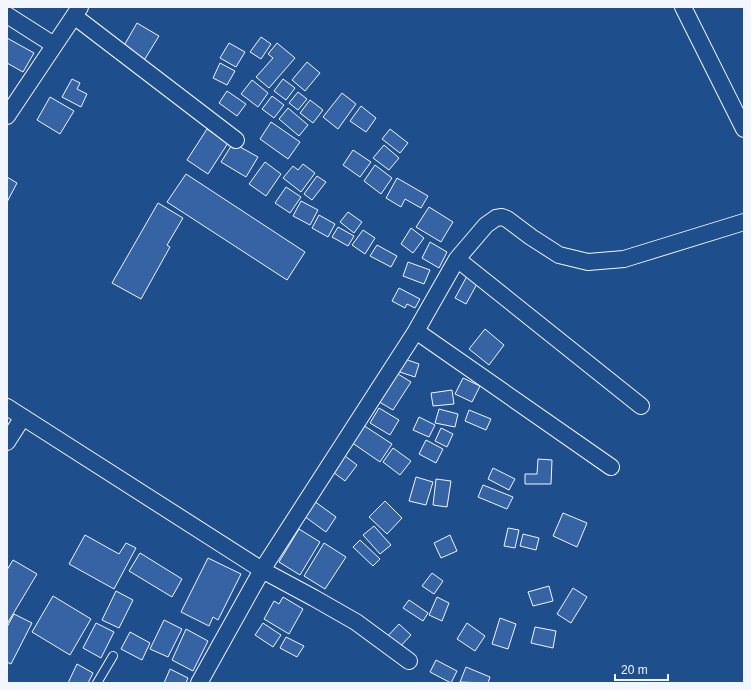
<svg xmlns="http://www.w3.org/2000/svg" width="751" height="690" font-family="Arial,sans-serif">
	<rect width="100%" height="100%" fill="#1f4e8c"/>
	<path fill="#3563a3" stroke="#f2f6ff" d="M 137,23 L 159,36 L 143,62 L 122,49 Z
		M 261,37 L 271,44 L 261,59 L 250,52 Z
		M 7,38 L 34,53 L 23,72 L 7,63 Z
		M 229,43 L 245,52 L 236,67 L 220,58 Z
		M 277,43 L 295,58 L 269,88 L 256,77 L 273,58 L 268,54 Z
		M 307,62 L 320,73 L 305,91 L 292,80 Z
		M 220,63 L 235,71 L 227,85 L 213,78 Z
		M 72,79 L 80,83 L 77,89 L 87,94 L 81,107 L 62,97 Z
		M 283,79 L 295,88 L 286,100 L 274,91 Z
		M 252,80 L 268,93 L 258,107 L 241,94 Z
		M 227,91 L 246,104 L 237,116 L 219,103 Z
		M 298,92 L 307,99 L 298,110 L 289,103 Z
		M 342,93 L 356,104 L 338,129 L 323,117 Z
		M 272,96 L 284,105 L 274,118 L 262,109 Z
		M 50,97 L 74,111 L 60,134 L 37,120 Z
		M 310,100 L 323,110 L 313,123 L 300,113 Z
		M 361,106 L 376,118 L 366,132 L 350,121 Z
		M 288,108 L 308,125 L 299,136 L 279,119 Z
		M 271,122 L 300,142 L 288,159 L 260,139 Z
		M 207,129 L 228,143 L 208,174 L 187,160 Z
		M 390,129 L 408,143 L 400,153 L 382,139 Z
		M 233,143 L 258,157 L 246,177 L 221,162 Z
		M 384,145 L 399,158 L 389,170 L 373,158 Z
		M 353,150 L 371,162 L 360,177 L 343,165 Z
		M 265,162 L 281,174 L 266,196 L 249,184 Z
		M 303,164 L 315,173 L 301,192 L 283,178 L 293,166 L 298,170 Z
		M 375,165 L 392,178 L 381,194 L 364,181 Z
		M 186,174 L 305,252 L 287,280 L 167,202 Z
		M 317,176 L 326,182 L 312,200 L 304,194 Z
		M 7,177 L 17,183 L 7,202 Z
		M 397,178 L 428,196 L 421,208 L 405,199 L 401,207 L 386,198 Z
		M 286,187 L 301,197 L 290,213 L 275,203 Z
		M 301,201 L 318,210 L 310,225 L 293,216 Z
		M 158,203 L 183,218 L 167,245 L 170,247 L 141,299 L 112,283 Z
		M 429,207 L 453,222 L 441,242 L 416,227 Z
		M 348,212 L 362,222 L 354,233 L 340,222 Z
		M 319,215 L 335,224 L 328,237 L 312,228 Z
		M 338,227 L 354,236 L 348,246 L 332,237 Z
		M 411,228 L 424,238 L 413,253 L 401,244 Z
		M 363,230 L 375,238 L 365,254 L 352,245 Z
		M 430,242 L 447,252 L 439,268 L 422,258 Z
		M 377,245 L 397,256 L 391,267 L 370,256 Z
		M 408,262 L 430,270 L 424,284 L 403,276 Z
		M 467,276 L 478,282 L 466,304 L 455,298 Z
		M 399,288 L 420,299 L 415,308 L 407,304 L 405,308 L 392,301 Z
		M 485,329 L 504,345 L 489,365 L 469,349 Z
		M 402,358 L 419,364 L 415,377 L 397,371 Z
		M 393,371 L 411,382 L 393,410 L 376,400 Z
		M 463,378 L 480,386 L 472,402 L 455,394 Z
		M 452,390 L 454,404 L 433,406 L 431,393 Z
		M 379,408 L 399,420 L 390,435 L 370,423 Z
		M 439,409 L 458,414 L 455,427 L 435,423 Z
		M 469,410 L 491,419 L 486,430 L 465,421 Z
		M 419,417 L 435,425 L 429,437 L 413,430 Z
		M 360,423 L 392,444 L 380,462 L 348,440 Z
		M 441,428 L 453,434 L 447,447 L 435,441 Z
		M 426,440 L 443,449 L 436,463 L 419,454 Z
		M 393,448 L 411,461 L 400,475 L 383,462 Z
		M 345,456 L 357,465 L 345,481 L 333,472 Z
		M 538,459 L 552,460 L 551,484 L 525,484 L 525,474 L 537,474 Z
		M 493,468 L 515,479 L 509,490 L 488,479 Z
		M 416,477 L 433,482 L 426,505 L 409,501 Z
		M 436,479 L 451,481 L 447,507 L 433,505 Z
		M 483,485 L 513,497 L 507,509 L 478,497 Z
		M 314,501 L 336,517 L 326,532 L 304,516 Z
		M 385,501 L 402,518 L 387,534 L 369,517 Z
		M 563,513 L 587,523 L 577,547 L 553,536 Z
		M 374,526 L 391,545 L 380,554 L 363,535 Z
		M 508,528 L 519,530 L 515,548 L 504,546 Z
		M 299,529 L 320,542 L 300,575 L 279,562 Z
		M 523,534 L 539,538 L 536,550 L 520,546 Z
		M 85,535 L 119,554 L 126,543 L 136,548 L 114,589 L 69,564 Z
		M 450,535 L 457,551 L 441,558 L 434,543 Z
		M 360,540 L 380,559 L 373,566 L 353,547 Z
		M 324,543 L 346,557 L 325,589 L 304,576 Z
		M 140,553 L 182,579 L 172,597 L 129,571 Z
		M 208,558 L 241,574 L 218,620 L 213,617 L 209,626 L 181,612 Z
		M 13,560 L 37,574 L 7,624 L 7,570 Z
		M 432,573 L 443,581 L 434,594 L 422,586 Z
		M 549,586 L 553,601 L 533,606 L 528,592 Z
		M 573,588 L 587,597 L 571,623 L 557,614 Z
		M 116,591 L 133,600 L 119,628 L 102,620 Z
		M 53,596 L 91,619 L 70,655 L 32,632 Z
		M 283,597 L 303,609 L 289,634 L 264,619 L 274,601 L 279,604 Z
		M 437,597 L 449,603 L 442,621 L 429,615 Z
		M 409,600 L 428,613 L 423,621 L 403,608 Z
		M 14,614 L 32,623 L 11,664 L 7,662 L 7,627 Z
		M 500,618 L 516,624 L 508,649 L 492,644 Z
		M 164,620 L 182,629 L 168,657 L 150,649 Z
		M 96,623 L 114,632 L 101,658 L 83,648 Z
		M 263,623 L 281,635 L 273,647 L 255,635 Z
		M 467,623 L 485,636 L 475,651 L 457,639 Z
		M 399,624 L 411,635 L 396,651 L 385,639 Z
		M 535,627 L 556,631 L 553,648 L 531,643 Z
		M 186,629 L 208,641 L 193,671 L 172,660 Z
		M 130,632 L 150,643 L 142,660 L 121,649 Z
		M 286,637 L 304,646 L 297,657 L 280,648 Z
		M 436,660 L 457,671 L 451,683 L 430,672 Z
		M 77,664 L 93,673 L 88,683 L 68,683 Z
		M 466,667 L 490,677 L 488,683 L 460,682 Z
		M 170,669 L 188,678 L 186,683 L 164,683 Z"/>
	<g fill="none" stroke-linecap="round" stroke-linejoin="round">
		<defs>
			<path id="lane" d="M 97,683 L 113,656"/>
			<path id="street" d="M 683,7 L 744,129
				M 7,15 L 54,45
				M 74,16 L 236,140
				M 7,116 L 80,7
				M 457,259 L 641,406
				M 416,331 L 611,467
				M 7,407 L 262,570 L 314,598 L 356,622 L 409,661
				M 7,442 L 23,417
				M 199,683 L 262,570 L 416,331 L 457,259 L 486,225 L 496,218 L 502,217 L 507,219 L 531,237 L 559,255 L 588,262 L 624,259 L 744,222"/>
		</defs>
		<use href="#lane" stroke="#f2f6ff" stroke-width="10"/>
		<use href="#street" stroke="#f2f6ff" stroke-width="18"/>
		<use href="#lane" stroke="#1f4e8c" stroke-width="8"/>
		<use href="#street" stroke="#1f4e8c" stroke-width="16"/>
	</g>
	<rect width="751" height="690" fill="none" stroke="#f2f6ff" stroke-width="16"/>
	<path d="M615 674v6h53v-6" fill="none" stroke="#f2f6ff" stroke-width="2"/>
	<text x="621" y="674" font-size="12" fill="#f2f6ff" stroke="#1f4e8c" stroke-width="3" paint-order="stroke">20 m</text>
</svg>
